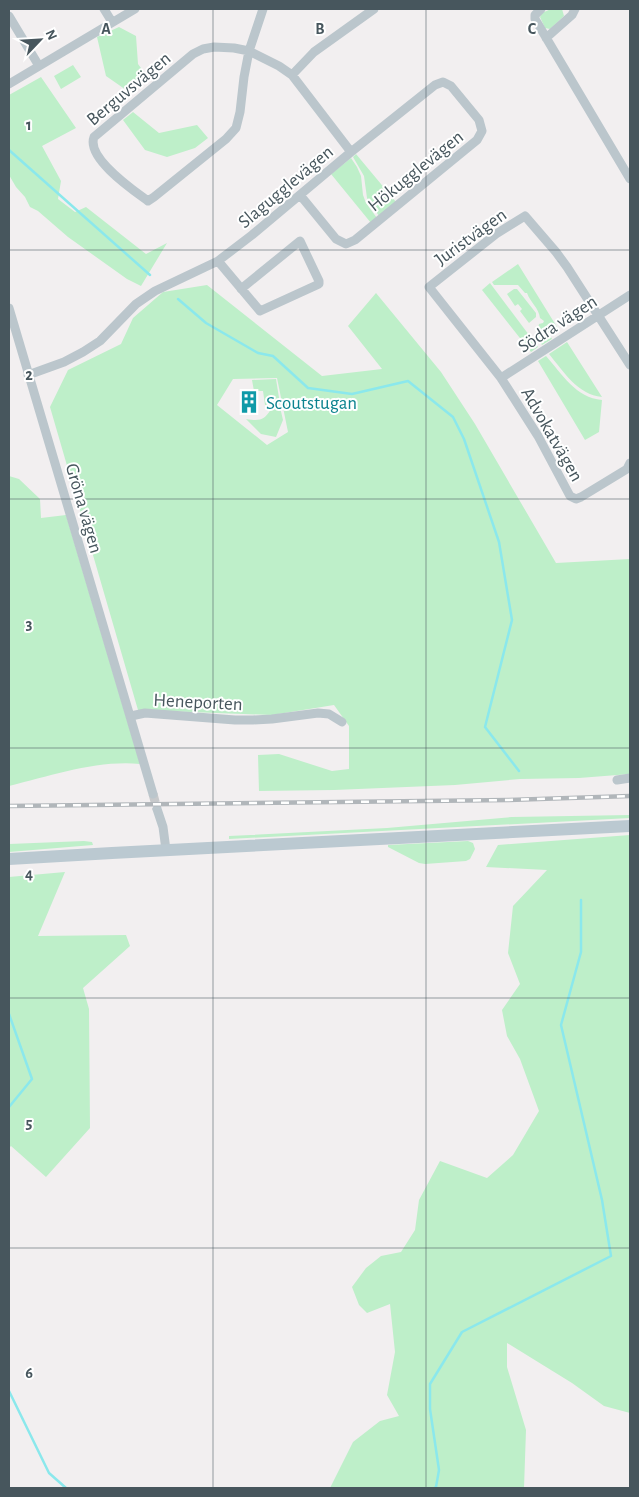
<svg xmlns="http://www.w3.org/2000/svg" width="639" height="1497" font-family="'Alegreya Sans',sans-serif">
	<rect width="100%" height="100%" fill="#f2eff0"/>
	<path fill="#beefc9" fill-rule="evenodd" d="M 551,9 L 562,9 L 564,16 L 550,29 L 545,28 L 540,17 L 542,13 Z
		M 119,27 L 136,36 L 138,64 L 147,76 L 129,92 L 106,76 L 97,37 Z
		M 73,65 L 81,77 L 61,89 L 54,76 Z
		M 41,77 L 76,128 L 42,146 L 61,181 L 58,199 L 75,212 L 86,207 L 146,254 L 167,243 L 141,286 L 127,279 L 68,237 L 38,211 L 30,207 L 25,197 L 16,187 L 9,175 L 9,95 Z
		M 133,112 L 159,133 L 197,125 L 208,138 L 195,148 L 167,157 L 145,150 L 123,120 Z
		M 356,154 L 396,202 L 379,216 L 367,198 L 364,176 L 353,157 Z
		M 351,158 L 357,167 L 361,176 L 363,195 L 366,203 L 377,218 L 371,223 L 331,174 Z
		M 518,264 L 557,327 L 549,333 L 552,339 L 542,345 L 536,337 L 539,324 L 543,323 L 544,321 L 540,318 C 539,308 530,302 527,293 L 525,293 L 518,285 L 494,285 L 492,282 Z
		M 490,283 L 538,347 L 531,352 L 482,290 Z
		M 207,285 L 322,376 L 382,369 L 348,326 L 376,293 L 441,372 L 475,424 L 556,563 L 630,559 L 630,774 L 579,778 L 520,779 L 455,785 L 334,790 L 259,791 L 258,755 L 279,754 L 332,771 L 349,769 L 349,726 L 334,705 L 272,715 L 138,710 L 50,407 L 68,370 L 121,344 L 133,318 L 163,292 ZM 277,378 L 288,432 L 267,445 L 217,405 L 233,379 Z
		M 514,289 L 517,289 L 536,313 L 536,317 L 529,323 L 520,311 L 522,309 L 518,304 L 515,306 L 507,294 Z
		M 567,342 L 602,397 C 578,395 563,371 549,354 Z
		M 546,356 C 562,374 576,398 602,400 L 599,432 L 585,440 L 538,361 Z
		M 276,379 L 280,404 L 269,407 L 265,405 L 263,391 L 254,391 L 252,380 Z
		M 280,407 L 283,420 L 276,437 L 261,434 L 246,419 C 259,421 264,421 271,409 Z
		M 9,476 L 19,479 L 40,499 L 41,518 L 66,515 L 140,764 C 96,760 51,776 9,786 Z
		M 630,815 L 630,818 L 229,839 L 229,836 L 387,828 L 512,817 Z
		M 630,835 L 630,1413 L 604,1406 L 572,1383 L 507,1343 L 507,1367 L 526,1430 L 524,1488 L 330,1488 L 353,1442 L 380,1421 L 399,1416 L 387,1395 L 395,1352 L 390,1304 L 367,1313 L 359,1305 L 352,1287 L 366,1268 L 381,1256 L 401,1252 L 415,1230 L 419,1200 L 440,1161 L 487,1178 L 513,1155 L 539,1111 L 520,1059 L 507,1036 L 502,1010 L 520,984 L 508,953 L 513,906 L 547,870 L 486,867 L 498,845 Z
		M 84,841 L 92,842 L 93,845 L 9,852 L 9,844 Z
		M 468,841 L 473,843 L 475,849 L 470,859 L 466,861 L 425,864 L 419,863 L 388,847 L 388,845 Z
		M 65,872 L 38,936 L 126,935 L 130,946 L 83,988 L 89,1009 L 90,1128 L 46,1177 L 11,1146 L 9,1148 L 9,877 Z"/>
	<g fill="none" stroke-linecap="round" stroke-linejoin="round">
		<path stroke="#8be8ec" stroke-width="2.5" d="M 9,150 L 150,275
			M 178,299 L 206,323 L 258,353 L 273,356 L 308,388 L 352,394 L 408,381 L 453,417 L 464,439 L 499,542 L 512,620 L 485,727 L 519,771
			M 9,1014 L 32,1079 L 9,1107
			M 9,1391 L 49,1473 L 66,1488
			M 434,1488 L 436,1487 L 439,1470 L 430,1409 L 430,1384 L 462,1332 L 611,1256 L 602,1200 L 561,1025 L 581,952 L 581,900"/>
		<path stroke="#c7c9cb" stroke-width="9" stroke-dasharray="9 4.5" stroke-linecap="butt" d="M 153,794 L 157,809"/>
		<path stroke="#bbc6cc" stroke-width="9" d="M 104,9 L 112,22
			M 541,9 L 535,15 L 535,19 L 630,179
			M 9,16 L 39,66
			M 546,38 L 572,15 L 575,9
			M 292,75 L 314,52 L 374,9
			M 9,84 L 135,9
			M 300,195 L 336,239 L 346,244 L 355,240 L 477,140 L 482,131 L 479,120 L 451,86 L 443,82 L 435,85 L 351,152
			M 218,261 L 260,311 L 319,284 L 319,281 L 300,241 L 241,289
			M 9,308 L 153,794
			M 630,365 L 567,267 L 556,252 L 525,216 L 496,234 L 429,287 L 501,378 L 538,436 L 570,496 L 576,499 L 581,497 L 627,469 L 630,463
			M 28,375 L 64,362 L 83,352 L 100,341 L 136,304 L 155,291 L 218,261 L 252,235 L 351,152 L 292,75 L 279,66 L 249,51 L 234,48 L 214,47 L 203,49 L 193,54 L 94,137 C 86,158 133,190 148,201 L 154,197 L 226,139 L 236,128 L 240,112 L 244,77 L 249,51 L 263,9
			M 501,378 L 630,295
			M 131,716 L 145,713 L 235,720 L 253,720 L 272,719 L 318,713 L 329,714 L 342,722
			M 617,780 L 630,778
			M 157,809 L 163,827 L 166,850"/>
		<path stroke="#bbc9d1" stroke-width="12" d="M 9,859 L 112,853 L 630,826"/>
		<defs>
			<path id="rail" d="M 9,806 L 509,800 L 630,796"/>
		</defs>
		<use href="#rail" stroke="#b1b6ba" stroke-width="4.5"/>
		<use href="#rail" stroke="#fff" stroke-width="2.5" stroke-dasharray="8" stroke-linecap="butt"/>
	</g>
	<path fill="none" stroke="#47565d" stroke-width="1" stroke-opacity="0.55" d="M 213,9 L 213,1488M 426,9 L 426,1488M 9,250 L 630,250M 9,499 L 630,499M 9,748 L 630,748M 9,998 L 630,998M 9,1248 L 630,1248"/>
	<defs>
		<symbol id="building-bare" viewBox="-9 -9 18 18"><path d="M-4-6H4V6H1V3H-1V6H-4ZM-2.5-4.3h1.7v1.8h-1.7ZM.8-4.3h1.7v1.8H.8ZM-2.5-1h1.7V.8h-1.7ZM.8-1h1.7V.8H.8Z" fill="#0f9aa8" stroke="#fff" stroke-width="2.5" paint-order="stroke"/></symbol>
	</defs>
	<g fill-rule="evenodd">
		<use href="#building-bare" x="233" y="386" width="32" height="32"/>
	</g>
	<g text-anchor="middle" stroke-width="4" stroke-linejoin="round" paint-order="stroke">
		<g font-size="19" fill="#47565d" stroke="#fff">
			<text transform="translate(128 88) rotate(-40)" y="7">Berguvsvägen</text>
			<text transform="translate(415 170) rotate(-39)" y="7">Hökugglevägen</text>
			<text transform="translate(285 186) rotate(-40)" y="7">Slagugglevägen</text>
			<text transform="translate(470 236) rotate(-36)" y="7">Juristvägen</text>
			<text transform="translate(557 323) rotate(-33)" y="7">Södra vägen</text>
			<text transform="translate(553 434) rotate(60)" y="7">Advokatvägen</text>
			<text transform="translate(85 508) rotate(74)" y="7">Gröna vägen</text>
			<text transform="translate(198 701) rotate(3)" y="7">Heneporten</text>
		</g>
		<g font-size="19" fill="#0d838f" stroke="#fff" text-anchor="start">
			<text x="266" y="409">Scoutstugan</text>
		</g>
	</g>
	<g font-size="16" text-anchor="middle" font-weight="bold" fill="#47565d" stroke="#fff" stroke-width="4" stroke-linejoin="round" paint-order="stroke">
		<text x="106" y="34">A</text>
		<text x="320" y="34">B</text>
		<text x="532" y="34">C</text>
		<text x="29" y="130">1</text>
		<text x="29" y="380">2</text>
		<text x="29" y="629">3</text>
		<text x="29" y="879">4</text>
		<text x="29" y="1128">5</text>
		<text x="29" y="1378">6</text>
	</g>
	<rect width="639" height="1497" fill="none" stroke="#47565d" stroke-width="20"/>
	<g transform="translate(40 40) rotate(65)" stroke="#ffffff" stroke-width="4" paint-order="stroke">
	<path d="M0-4L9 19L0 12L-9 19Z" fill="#47565d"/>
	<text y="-8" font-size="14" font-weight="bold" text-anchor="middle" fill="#47565d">N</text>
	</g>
</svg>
